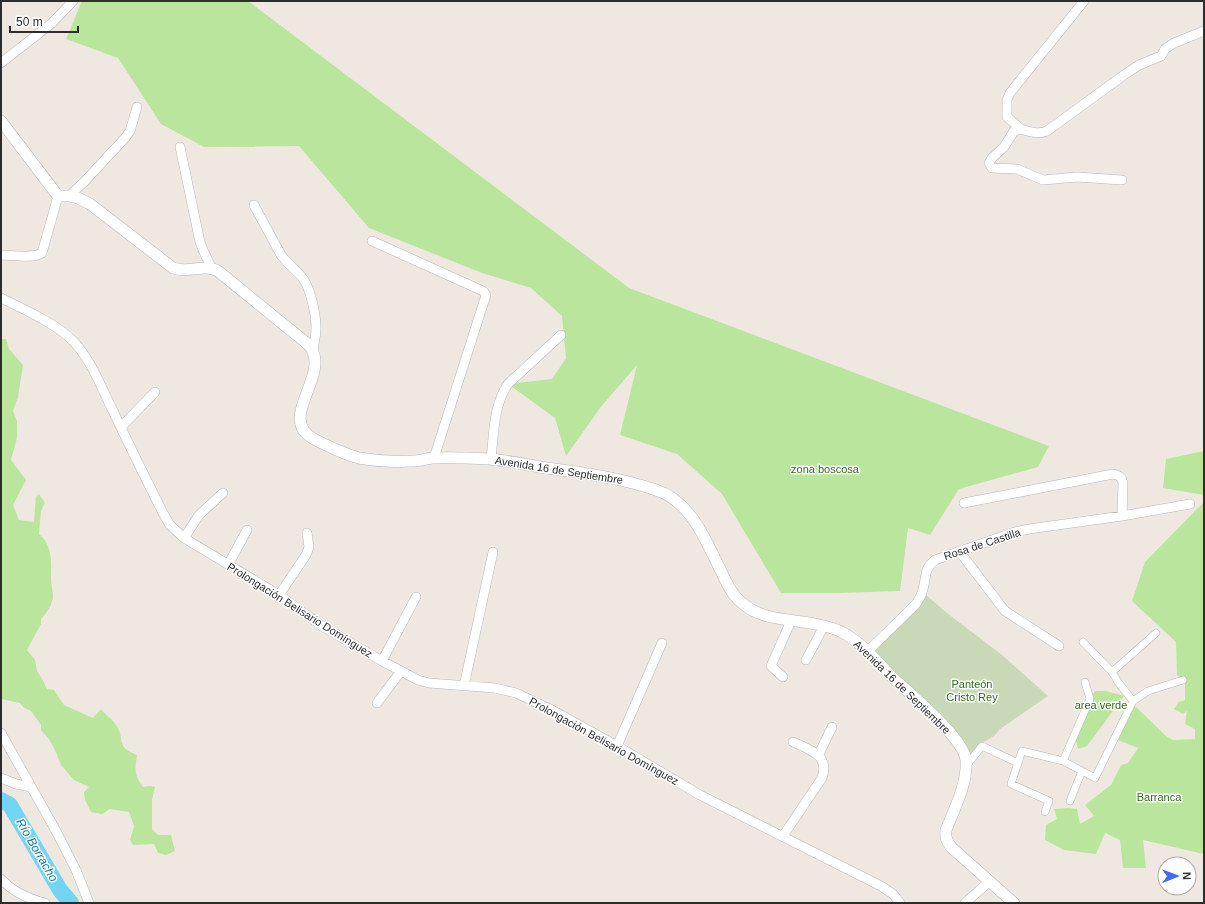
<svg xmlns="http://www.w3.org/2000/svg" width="1205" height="904" font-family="Helvetica,sans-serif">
	<rect width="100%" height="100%" fill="#efe8e0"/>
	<path fill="#b9e69c" d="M 82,1 L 248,1 L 629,288 L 1049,446 L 1038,467 L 959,489 L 930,535 L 908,528 L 900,591 L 839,593 L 781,593 L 722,494 L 677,454 L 620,435 L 637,365 L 600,408 L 566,456 L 555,418 L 508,384 L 552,379 L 566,358 L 562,316 L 531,288 L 482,273 L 369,228 L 299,146 L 204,147 L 161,124 L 118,58 L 66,39 Z
		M 1,339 L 6,339 L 9,349 L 23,365 L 18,397 L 13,411 L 17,421 L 17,438 L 11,460 L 26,480 L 13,505 L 19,520 L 34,522 L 36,497 L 39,494 L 45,503 L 41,511 L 39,534 C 53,546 51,562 51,578 C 51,585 53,591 53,597 C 52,605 46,614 41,619 L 41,624 L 27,650 L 35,660 L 37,671 L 41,677 L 47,689 L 54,690 L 64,705 L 93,718 L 101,709 C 106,716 111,717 116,725 C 126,739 114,746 137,755 C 135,770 134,774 143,787 L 150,786 L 155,787 L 152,800 L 152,829 L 158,835 L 171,835 L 175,851 L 166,855 L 158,853 L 154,844 L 133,845 L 130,840 L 134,826 L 129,812 L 110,809 L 102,814 L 91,812 L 85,800 L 84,792 L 89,787 L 74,780 L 61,765 L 55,750 L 49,739 L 41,730 L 41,725 L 31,711 L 23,707 L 20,703 L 1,699 Z
		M 1204,451 L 1204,495 L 1163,488 L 1166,459 Z
		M 1204,502 L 1204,854 L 1143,840 L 1146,868 L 1123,868 L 1120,840 L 1105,833 L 1096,854 L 1064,850 L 1045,840 L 1046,825 L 1057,819 L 1054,809 L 1068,808 L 1077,809 L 1080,824 L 1094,816 L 1085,805 L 1111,785 L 1121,765 L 1128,763 L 1138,748 L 1115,739 L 1134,705 L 1167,737 L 1173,740 L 1195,739 L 1195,729 L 1185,724 L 1187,711 L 1183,714 L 1174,709 L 1179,702 L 1185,700 L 1185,682 L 1177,675 L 1176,642 L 1132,601 L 1145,562 Z
		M 1095,691 L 1106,691 L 1124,696 L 1087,746 L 1078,749 L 1073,730 L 1080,714 Z"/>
	<path fill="#c9d9b7" d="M 926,595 L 947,613 L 1002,655 L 1048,696 L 1000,729 L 994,736 L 977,746 L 969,757 L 870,653 Z"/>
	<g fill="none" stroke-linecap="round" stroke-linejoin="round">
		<path stroke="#72d6f2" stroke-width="16" d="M 1,800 L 10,805 L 60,890 L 71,903"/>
		<defs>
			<path id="pedestrian" d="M 1112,672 L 1156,633
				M 1133,701 L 1148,691 L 1183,680
				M 1063,761 L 1090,699 L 1085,682
				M 1018,763 L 1011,784 L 1049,801 L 1045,812
				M 966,766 L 982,746 L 1018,763 L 1022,751 L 1063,761 L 1095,778 L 1133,701 L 1118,682 L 1112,672 L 1083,642
				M 1070,801 L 1082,771"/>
			<path id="minor" d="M 1,63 L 52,23 L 73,1
				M 1021,129 L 1007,117 L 1007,100 L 1010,93 L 1084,1
				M 180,147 L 200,242 L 203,250 L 211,267
				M 1122,180 L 1077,177 L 1043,180 L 1017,169 L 992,168 L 989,163 L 992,158 L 1004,147 L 1014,131 C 1025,126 1032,137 1047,131 L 1124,75 L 1139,65 L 1161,56 L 1165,49 L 1174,43 L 1204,31
				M 69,196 L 84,182 L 125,138 L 130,131 L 137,107
				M 254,205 L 281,255 C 288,265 298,271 304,280 C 311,291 316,315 316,328 C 316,335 314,343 313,350
				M 372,241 L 483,291 L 486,295 L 434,458
				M 1,255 C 13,255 31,259 42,253 L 58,196
				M 1,298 C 23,309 55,323 72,340 C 91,359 101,387 113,411 C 129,445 146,479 163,513 L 170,525 L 184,538 L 279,595 L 322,626 L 382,661 L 418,680 L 429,683 L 495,688 L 516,693 L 550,709 L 617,746 L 700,795 L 881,886 L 893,894 L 900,903
				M 121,427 L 155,392
				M 491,459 C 494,434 493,406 508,384 L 561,335
				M 964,503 L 1113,474 C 1119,475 1122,477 1123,483 L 1122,516
				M 184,538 L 199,515 L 223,493
				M 959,551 L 1005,611 L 1059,646
				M 228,565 L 247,530
				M 279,595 L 306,555 L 309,547 L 307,533
				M 868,651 L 916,604 C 919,599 922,595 923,589 C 927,576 923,570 935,560 L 1015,532 L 1029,529 L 1122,516 L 1190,504
				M 806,660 L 824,626
				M 382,661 L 416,597
				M 783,677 L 771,666 L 791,621
				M 464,686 L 493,552
				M 377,703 L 401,671
				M 1,733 L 56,831 L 76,870 L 89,903
				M 617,746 L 662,643
				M 819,754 L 832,727
				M 1,778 L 16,784 L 31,787
				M 783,836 L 822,778 C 830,755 810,750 793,742
				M 1,879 C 13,892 29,899 45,903
				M 965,903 L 990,881"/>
			<path id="tertiary" d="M 1,121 L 58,196 L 69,196 L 78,198 L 90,204 L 173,268 C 189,274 203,263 218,271 L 304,341 C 307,344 312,347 313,352 C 325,380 278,420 314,439 C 325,445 347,455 359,458 C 376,461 395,462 412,461 C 419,461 425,459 432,458 C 450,457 471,458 490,459 C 509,461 528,465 547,468 C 584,473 621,478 656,490 C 691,501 706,541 721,571 C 726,582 732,595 742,603 C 765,623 796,618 824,626 C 832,628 841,631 847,635 C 865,646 878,663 893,678 C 911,695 963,737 966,760 C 968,782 954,810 946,830 C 945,838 947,842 952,848 L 1014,903"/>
		</defs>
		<use href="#pedestrian" stroke="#b3b7c1" stroke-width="8"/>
		<use href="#minor" stroke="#b3b7c1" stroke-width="10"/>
		<use href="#tertiary" stroke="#b3b7c1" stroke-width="12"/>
		<use href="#pedestrian" stroke="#fff" stroke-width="7"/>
		<use href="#minor" stroke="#fff" stroke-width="9"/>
		<use href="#tertiary" stroke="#fff" stroke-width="11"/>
	</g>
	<g text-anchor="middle" stroke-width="3" stroke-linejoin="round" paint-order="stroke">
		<g font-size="11" fill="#2f6e19" stroke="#fff">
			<text x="825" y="473">zona boscosa</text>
			<text x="972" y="688">Panteón<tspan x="972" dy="13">Cristo Rey</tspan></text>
			<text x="1101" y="709">area verde</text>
			<text x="1159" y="801">Barranca</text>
		</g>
		<g font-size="11" fill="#2d2d2d" stroke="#fff">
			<text transform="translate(559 470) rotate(9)" y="4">Avenida 16 de Septiembre</text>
			<text transform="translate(982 544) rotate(-18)" y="4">Rosa de Castilla</text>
			<text transform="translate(300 610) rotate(32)" y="4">Prolongación Belisario Domínguez</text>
			<text transform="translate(902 687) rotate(44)" y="4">Avenida 16 de Septiembre</text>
			<text transform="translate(604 741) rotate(29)" y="4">Prolongación Belisario Domínguez</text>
		</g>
		<g font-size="12" font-style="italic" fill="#0a77a4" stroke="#fff">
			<text transform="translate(37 850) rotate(60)" y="4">Río Borracho</text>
		</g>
	</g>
	<rect width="1205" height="904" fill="none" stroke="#2d2d2d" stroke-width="4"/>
	<g transform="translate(1177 876) rotate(89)"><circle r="19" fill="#ffffff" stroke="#ababab"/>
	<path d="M0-3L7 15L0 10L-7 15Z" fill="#3e6bfe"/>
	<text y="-6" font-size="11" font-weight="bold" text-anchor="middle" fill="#2d2d2d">N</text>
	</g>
	<path d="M10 26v6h68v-6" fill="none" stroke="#2d2d2d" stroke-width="2"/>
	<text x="16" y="26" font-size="12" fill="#2d2d2d" stroke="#ffffff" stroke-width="3" paint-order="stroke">50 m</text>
</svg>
